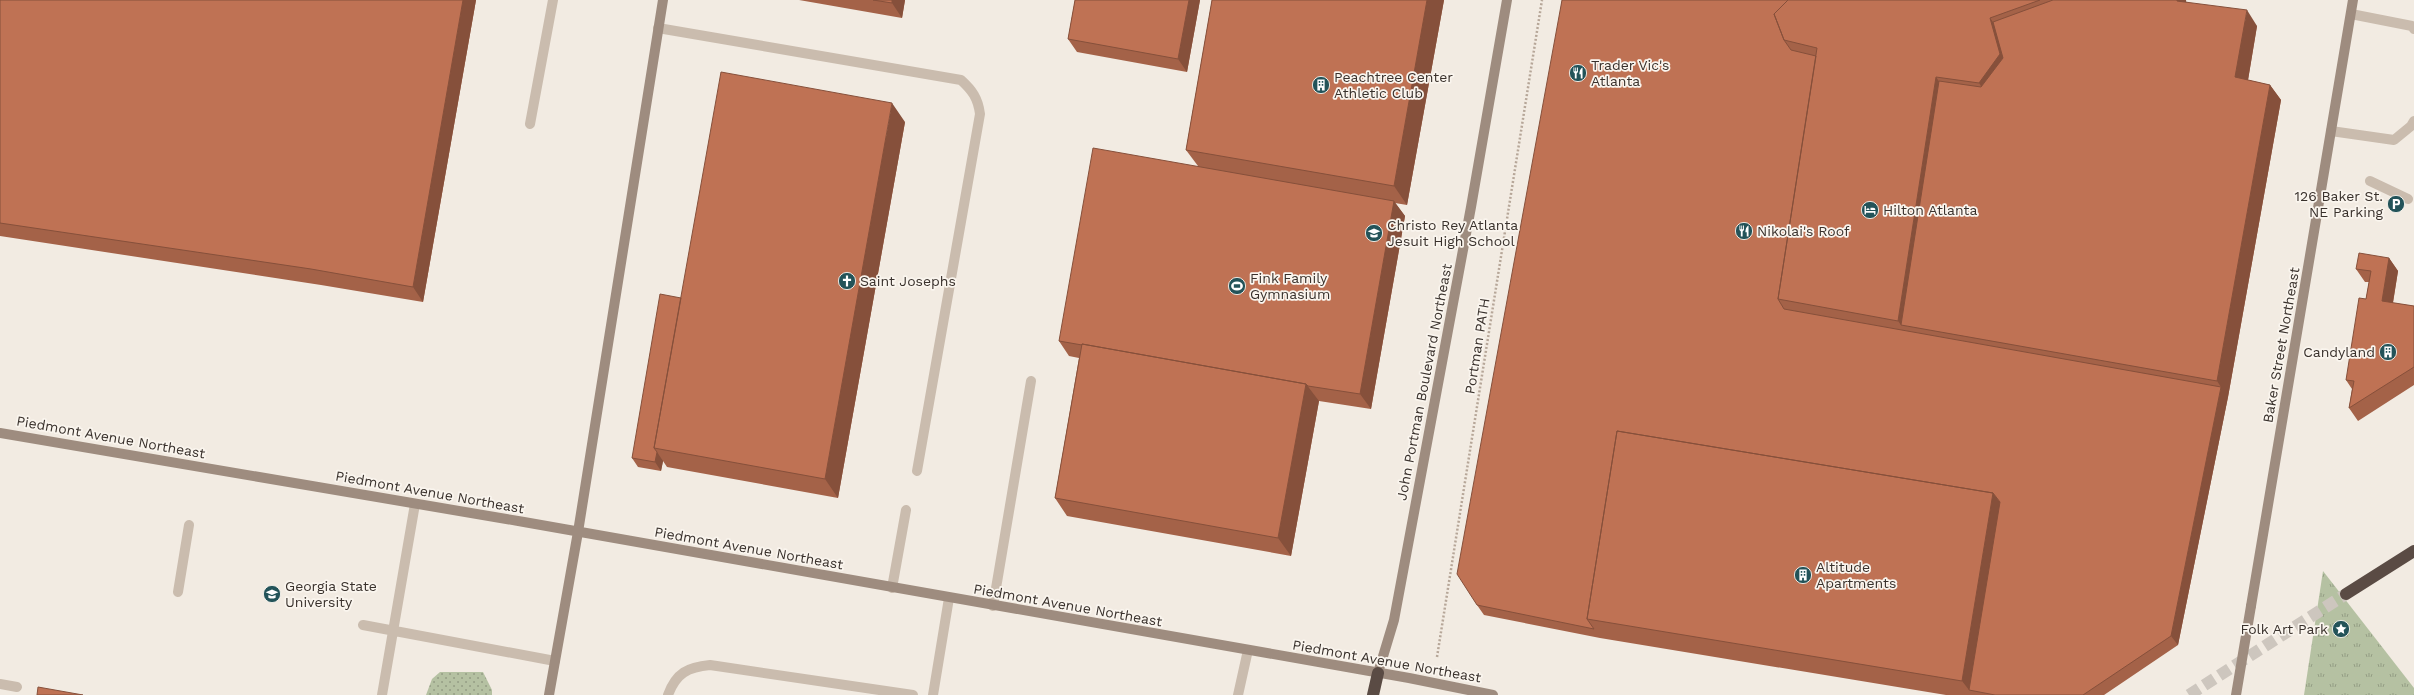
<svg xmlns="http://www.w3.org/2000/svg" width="2414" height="695" font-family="'Work Sans',sans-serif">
	<defs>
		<pattern id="grass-dots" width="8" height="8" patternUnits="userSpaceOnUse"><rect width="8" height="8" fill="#b5c1a2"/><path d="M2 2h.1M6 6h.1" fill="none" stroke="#949d84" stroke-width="1.8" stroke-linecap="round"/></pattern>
		<pattern id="park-tufts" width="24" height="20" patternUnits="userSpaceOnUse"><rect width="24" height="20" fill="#b5c1a2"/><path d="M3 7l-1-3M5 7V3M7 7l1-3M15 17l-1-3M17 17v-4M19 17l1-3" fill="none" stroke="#949d84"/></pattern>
	</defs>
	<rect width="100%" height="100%" fill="#f2ebe2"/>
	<path fill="url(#grass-dots)" d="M 440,672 L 483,672 L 492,690 L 492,695 L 426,695 L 432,679 Z"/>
	<path fill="url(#park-tufts)" d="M 2323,571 L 2414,688 L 2414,695 L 2304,695 Z"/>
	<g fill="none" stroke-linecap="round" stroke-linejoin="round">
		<path stroke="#cdc6be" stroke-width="12" stroke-dasharray="12 6" stroke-linecap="butt" d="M 2189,695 L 2346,594"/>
		<path stroke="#b6a698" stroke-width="2.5" stroke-dasharray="2 2" stroke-linecap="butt" d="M 1437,657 L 1542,0"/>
		<path stroke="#cabcae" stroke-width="10" d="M 2351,14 L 2412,26 L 2414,29
			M 658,28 L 961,80 C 972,90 978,98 980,114 L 917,471
			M 530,124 L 553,0
			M 2331,131 L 2394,140 L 2411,126 L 2414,121
			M 2370,181 L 2408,199
			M 892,588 L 906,510
			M 178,592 L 189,525
			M 993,606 L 1031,381
			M 363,625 L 555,661
			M 0,684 L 17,687
			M 382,695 L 415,504
			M 668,695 C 676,673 688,667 710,665 L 913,695
			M 933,695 L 949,598
			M 1238,695 L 1248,650"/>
		<path stroke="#9e8c7f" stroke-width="10" d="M 0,433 L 524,522 L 1409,678 L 1493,695
			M 2251,606 L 2353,0
			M 1378,673 L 1394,620 L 1471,207 L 1507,0
			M 549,695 L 578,532 L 663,0"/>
		<path stroke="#5a4b44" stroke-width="12" d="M 2346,594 L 2414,551
			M 1373,695 L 1378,673"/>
		<path stroke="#9e8c7f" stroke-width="10" d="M 2236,695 L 2251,606"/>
	</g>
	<path fill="#a46248" d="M 0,0 L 476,0 L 423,302 L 321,285 L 0,236 Z
		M 799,0 L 905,0 L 902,18 Z
		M 1075,0 L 1200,0 L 1187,72 L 1077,52 L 1068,39 Z
		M 1212,0 L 1444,0 L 1407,205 L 1395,203 L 1405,216 L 1371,409 L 1319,401 L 1291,556 L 1067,516 L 1055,498 L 1079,358 L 1069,356 L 1059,341 L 1198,166 L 1186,150 Z
		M 1562,0 L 2186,0 L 2186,2 L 2257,26 L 2248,80 L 2270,85 L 2281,100 L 2228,397 L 2178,645 L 2104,695 L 1946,695 L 1600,638 L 1484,615 L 1477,605 Z
		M 905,122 L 838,498 L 667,467 L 663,461 L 661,471 L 638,467 L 632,458 L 681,298 Z
		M 2389,258 L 2398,271 L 2393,303 L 2414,306 L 2414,385 L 2358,421 L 2349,408 L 2352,389 L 2346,380 L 2366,299 L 2369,282 L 2365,282 L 2356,269 Z"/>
	<path fill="#86503b" d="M 463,0 L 476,0 L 423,302 L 413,287 Z
		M 892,0 L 905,0 L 902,18 L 892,3 Z
		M 1189,0 L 1200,0 L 1187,72 L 1178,59 Z
		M 1427,0 L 1444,0 L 1407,205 L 1394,186 Z
		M 2177,0 L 2186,0 L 2188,16 L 2177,1 Z
		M 2247,10 L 2257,26 L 2246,92 L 2235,77 Z
		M 1990,18 L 2004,37 L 2013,73 L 1992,103 L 1979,83 Z
		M 1936,77 L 1949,96 L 1901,325 L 1898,321 Z
		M 2270,85 L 2281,100 L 2228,397 L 2178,645 L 2171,636 L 2221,387 L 2217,381 Z
		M 892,103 L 905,122 L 838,498 L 825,479 Z
		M 1394,201 L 1405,216 L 1371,409 L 1360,394 Z
		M 2389,258 L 2398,271 L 2391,314 L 2382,301 Z
		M 1306,384 L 1319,401 L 1291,556 L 1278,538 Z
		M 657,452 L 663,461 L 661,471 L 655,462 Z
		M 1993,493 L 2007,512 L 1969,690 L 1962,681 Z"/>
	<path fill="#bf7254" stroke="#86503b" d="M 0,0 L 463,0 L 413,287 L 311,269 L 0,223 Z
		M 873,0 L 892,0 L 892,3 Z
		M 1075,0 L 1189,0 L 1178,59 L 1068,39 Z
		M 1212,0 L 1427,0 L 1394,186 L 1186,150 Z
		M 1562,0 L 1788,0 L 1774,14 L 1784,40 L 1791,50 L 1816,56 L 1778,299 L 1784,309 L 2221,387 L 2171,636 L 2083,695 L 1995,695 L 1969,690 L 2000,502 L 1993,493 L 1617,431 L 1587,619 L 1594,629 L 1477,605 L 1457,574 Z
		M 1788,0 L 2040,0 L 1990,18 L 2000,54 L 1979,83 L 1936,77 L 1898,321 L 1778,299 L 1817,48 L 1784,40 L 1774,14 Z
		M 2053,0 L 2177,0 L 2177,1 L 2247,10 L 2235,77 L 2270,85 L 2217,381 L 1901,325 L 1939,81 L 1981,87 L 2003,58 L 1993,22 Z
		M 721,72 L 892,103 L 825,479 L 654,448 Z
		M 1093,148 L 1394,201 L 1360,394 L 1308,386 L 1306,384 L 1082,344 L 1082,345 L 1059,341 Z
		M 2359,253 L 2389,258 L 2382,301 L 2414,306 L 2414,367 L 2349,408 L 2354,381 L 2346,380 L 2359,298 L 2366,299 L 2371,271 L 2356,269 Z
		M 660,294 L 681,298 L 654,448 L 657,452 L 655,462 L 632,458 Z
		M 1082,344 L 1306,384 L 1278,538 L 1055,498 Z
		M 1617,431 L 1993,493 L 1962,681 L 1587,619 Z
		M 38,687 L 83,695 L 37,695 Z"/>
	<defs>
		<symbol id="restaurant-disc" viewBox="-11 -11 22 22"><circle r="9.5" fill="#235359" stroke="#faf5ee"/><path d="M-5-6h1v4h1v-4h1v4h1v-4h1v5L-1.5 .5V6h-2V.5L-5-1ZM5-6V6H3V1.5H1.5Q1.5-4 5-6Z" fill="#fff"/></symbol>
		<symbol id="building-disc" viewBox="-11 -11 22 22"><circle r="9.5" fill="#235359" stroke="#faf5ee"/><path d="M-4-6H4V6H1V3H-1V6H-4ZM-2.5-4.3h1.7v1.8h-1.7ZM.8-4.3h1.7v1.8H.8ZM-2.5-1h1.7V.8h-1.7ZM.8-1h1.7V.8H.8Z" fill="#fff"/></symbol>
		<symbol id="parking-disc" viewBox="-11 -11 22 22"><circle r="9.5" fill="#235359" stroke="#faf5ee"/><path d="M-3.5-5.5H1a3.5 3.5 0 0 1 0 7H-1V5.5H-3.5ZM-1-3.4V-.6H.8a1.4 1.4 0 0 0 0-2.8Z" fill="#fff"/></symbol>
		<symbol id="hotel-disc" viewBox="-11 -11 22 22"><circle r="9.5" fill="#235359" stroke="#faf5ee"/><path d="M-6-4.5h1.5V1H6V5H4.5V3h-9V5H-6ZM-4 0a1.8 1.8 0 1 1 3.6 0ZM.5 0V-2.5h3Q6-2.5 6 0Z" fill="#fff"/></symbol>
		<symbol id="school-disc" viewBox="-11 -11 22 22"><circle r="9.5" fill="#235359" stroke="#faf5ee"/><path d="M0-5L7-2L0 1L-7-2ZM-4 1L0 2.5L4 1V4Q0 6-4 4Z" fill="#fff"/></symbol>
		<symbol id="church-disc" viewBox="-11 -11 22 22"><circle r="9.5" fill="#235359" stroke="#faf5ee"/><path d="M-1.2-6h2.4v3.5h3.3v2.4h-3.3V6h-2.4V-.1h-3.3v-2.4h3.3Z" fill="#fff"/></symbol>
		<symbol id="stadium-disc" viewBox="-11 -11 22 22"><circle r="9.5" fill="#235359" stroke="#faf5ee"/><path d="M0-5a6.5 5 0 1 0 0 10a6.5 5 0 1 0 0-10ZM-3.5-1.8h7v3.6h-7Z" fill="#fff"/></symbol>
		<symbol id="university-disc" viewBox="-11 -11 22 22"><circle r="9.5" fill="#235359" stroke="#faf5ee"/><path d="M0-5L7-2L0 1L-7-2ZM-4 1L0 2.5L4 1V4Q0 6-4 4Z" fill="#fff"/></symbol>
		<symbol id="sight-disc" viewBox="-11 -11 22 22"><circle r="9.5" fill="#235359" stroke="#faf5ee"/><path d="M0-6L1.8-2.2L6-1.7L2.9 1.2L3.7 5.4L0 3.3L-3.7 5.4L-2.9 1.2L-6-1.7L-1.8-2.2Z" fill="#fff"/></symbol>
	</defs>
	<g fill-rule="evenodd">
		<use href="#restaurant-disc" x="1568" y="63" width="20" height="20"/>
		<use href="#building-disc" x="1311" y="75" width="20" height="20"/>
		<use href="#parking-disc" x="2386" y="194" width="20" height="20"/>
		<use href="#hotel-disc" x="1860" y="200" width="20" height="20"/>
		<use href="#restaurant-disc" x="1734" y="221" width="20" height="20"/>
		<use href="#school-disc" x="1364" y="223" width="20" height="20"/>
		<use href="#church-disc" x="837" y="271" width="20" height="20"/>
		<use href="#stadium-disc" x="1227" y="276" width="20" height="20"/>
		<use href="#building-disc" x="2378" y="342" width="20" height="20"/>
		<use href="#building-disc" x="1793" y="565" width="20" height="20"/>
		<use href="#university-disc" x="262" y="584" width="20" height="20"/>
		<use href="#sight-disc" x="2331" y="619" width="20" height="20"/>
	</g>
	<g text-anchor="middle" stroke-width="3.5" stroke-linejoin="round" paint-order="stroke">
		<g font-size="14" fill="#39312c" stroke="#faf5ee" text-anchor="start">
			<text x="1591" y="70">Trader Vic's<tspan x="1591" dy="16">Atlanta</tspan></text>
			<text x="1334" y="82">Peachtree Center<tspan x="1334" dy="16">Athletic Club</tspan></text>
			<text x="2383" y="201" text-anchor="end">126 Baker St.<tspan x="2383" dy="16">NE Parking</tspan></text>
			<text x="1883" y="215">Hilton Atlanta</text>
			<text x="1387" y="230">Christo Rey Atlanta<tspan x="1387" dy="16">Jesuit High School</tspan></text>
			<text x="1757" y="236">Nikolai's Roof</text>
			<text x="1250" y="283">Fink Family<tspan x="1250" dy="16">Gymnasium</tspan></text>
			<text x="860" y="286">Saint Josephs</text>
			<text x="2375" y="357" text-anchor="end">Candyland</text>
			<text x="1816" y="572">Altitude<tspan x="1816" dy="16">Apartments</tspan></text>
			<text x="285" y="591">Georgia State<tspan x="285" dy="16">University</tspan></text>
			<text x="2328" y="634" text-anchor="end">Folk Art Park</text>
		</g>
		<g font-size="14" fill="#39312c" stroke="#faf5ee">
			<text transform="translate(2281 345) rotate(-80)" y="5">Baker Street Northeast</text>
			<text transform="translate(1477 346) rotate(-81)" y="5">Portman PATH</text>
			<text transform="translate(1424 382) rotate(-79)" y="5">John Portman Boulevard Northeast</text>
			<text transform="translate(111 437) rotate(10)" y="5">Piedmont Avenue Northeast</text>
			<text transform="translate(430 492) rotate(10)" y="5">Piedmont Avenue Northeast</text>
			<text transform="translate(749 548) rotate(10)" y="5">Piedmont Avenue Northeast</text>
			<text transform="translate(1068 605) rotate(10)" y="5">Piedmont Avenue Northeast</text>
			<text transform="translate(1387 661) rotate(10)" y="5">Piedmont Avenue Northeast</text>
		</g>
	</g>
</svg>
